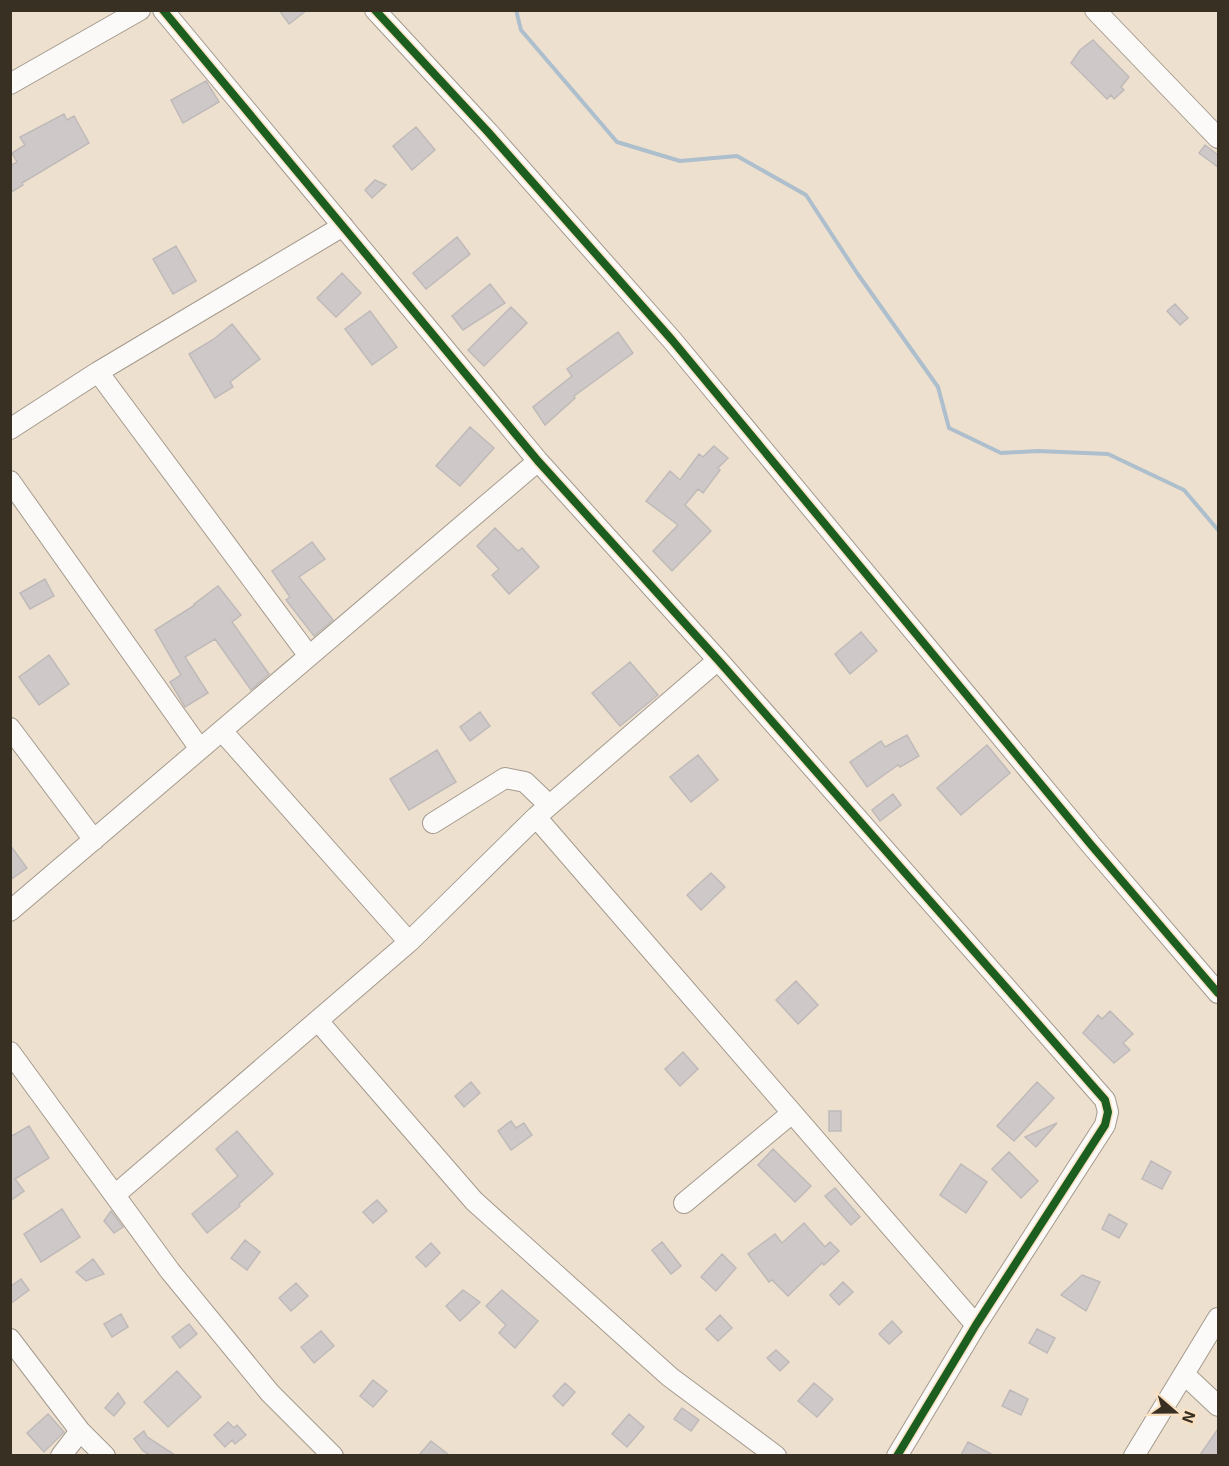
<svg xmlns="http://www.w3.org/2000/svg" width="1229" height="1466" font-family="'Exo 2',sans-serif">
	<rect width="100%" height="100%" fill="#ede0cf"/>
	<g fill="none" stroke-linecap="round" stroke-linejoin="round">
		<path stroke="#adbecd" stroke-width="4" d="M 516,10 L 521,30 L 617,142 L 680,161 L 737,156 L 806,195 L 857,273 L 938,387 L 949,428 L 1001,453 L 1038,451 L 1108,454 L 1184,490 L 1218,530"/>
	</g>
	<path fill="#cec9c8" stroke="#bfbab9" stroke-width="1.5" d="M 279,10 L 307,10 L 289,24 Z
		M 1093,40 L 1129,77 L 1121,87 L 1124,90 L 1114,99 L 1111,95 L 1107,99 L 1071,63 L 1080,50 Z
		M 206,81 L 219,102 L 183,123 L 171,100 Z
		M 64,114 L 67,120 L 74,116 L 89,143 L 22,183 L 23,185 L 10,193 L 10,162 L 12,165 L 17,162 L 12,153 L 25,145 L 20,137 Z
		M 416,127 L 435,150 L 412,170 L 393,146 Z
		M 1205,145 L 1218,155 L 1218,167 L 1199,153 Z
		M 375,180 L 386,185 L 372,198 L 365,190 Z
		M 457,237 L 470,254 L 426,289 L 413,273 Z
		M 176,246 L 196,281 L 173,294 L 153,259 Z
		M 342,273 L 361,293 L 336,317 L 317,298 Z
		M 490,284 L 505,303 L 463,330 L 452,316 Z
		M 1175,304 L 1188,318 L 1180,325 L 1167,311 Z
		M 511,307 L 527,323 L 484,366 L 468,350 Z
		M 370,311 L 397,347 L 372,365 L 345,329 Z
		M 232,324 L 260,359 L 230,382 L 233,387 L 215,398 L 189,354 L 214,339 Z
		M 618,332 L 633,353 L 574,396 L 575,398 L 545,425 L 533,407 L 572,376 L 567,369 Z
		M 470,427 L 494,448 L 460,486 L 436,466 Z
		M 714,446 L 728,458 L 718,468 L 720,470 L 703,493 L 698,489 L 685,505 L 711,531 L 672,571 L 653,551 L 678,525 L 646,501 L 670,471 L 680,480 L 699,454 L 703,457 Z
		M 495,528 L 518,551 L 522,548 L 539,567 L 509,594 L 492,575 L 499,569 L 477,546 Z
		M 312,542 L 325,559 L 299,577 L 333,620 L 314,636 L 286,600 L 290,597 L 272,571 Z
		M 45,579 L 54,596 L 30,609 L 20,593 Z
		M 218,586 L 241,615 L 232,622 L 269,674 L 251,690 L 215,639 L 185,657 L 208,693 L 185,707 L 170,682 L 181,675 L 155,630 L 195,605 L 194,604 Z
		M 861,632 L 877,651 L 850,674 L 835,654 Z
		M 49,655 L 69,684 L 39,705 L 19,677 Z
		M 630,662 L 658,695 L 620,726 L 592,693 Z
		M 480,712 L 490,726 L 470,741 L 460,727 Z
		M 907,735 L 919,756 L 900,767 L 898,765 L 867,787 L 850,762 L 881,741 L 885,747 Z
		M 987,745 L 1010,773 L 961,815 L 937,788 Z
		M 437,750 L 456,782 L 409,810 L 390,779 Z
		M 698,755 L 718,780 L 691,802 L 670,777 Z
		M 893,794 L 901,805 L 880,821 L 872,810 Z
		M 10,845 L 27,868 L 10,880 Z
		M 711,873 L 725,887 L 701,910 L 687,895 Z
		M 796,981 L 818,1005 L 798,1024 L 776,1000 Z
		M 1110,1011 L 1133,1034 L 1123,1043 L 1130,1050 L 1114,1063 L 1083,1033 L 1098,1015 L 1102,1019 Z
		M 683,1052 L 698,1069 L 680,1086 L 665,1069 Z
		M 471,1082 L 480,1093 L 464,1107 L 455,1096 Z
		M 1037,1082 L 1054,1098 L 1014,1141 L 997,1126 Z
		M 829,1111 L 841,1111 L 841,1131 L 829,1131 Z
		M 511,1121 L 516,1128 L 524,1123 L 532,1135 L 511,1150 L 498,1131 Z
		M 1057,1123 L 1036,1147 L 1025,1137 Z
		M 29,1126 L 49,1158 L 15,1179 L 24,1191 L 10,1201 L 10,1137 Z
		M 237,1131 L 273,1174 L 239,1204 L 240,1206 L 207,1233 L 192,1214 L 238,1176 L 216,1149 Z
		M 773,1149 L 811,1186 L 795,1202 L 758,1165 Z
		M 1009,1152 L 1038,1181 L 1021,1198 L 992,1169 Z
		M 1151,1161 L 1171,1172 L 1162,1189 L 1142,1179 Z
		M 961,1164 L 987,1182 L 966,1213 L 940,1195 Z
		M 835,1188 L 860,1217 L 851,1225 L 825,1196 Z
		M 377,1200 L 387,1211 L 373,1223 L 363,1212 Z
		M 62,1209 L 80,1237 L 41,1262 L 24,1234 Z
		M 111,1211 L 123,1227 L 114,1233 L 104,1221 Z
		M 1109,1214 L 1127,1224 L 1119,1238 L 1102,1229 Z
		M 804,1223 L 825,1247 L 830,1242 L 839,1251 L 824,1265 L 822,1263 L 788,1296 L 772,1280 L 769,1282 L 748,1254 L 775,1234 L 782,1243 Z
		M 245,1240 L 260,1252 L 247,1270 L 231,1258 Z
		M 662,1242 L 681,1266 L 671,1274 L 652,1250 Z
		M 431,1243 L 440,1253 L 426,1267 L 416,1257 Z
		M 722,1254 L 736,1268 L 716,1291 L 701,1277 Z
		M 93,1259 L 104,1274 L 86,1281 L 76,1272 Z
		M 1082,1275 L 1100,1282 L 1086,1311 L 1061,1295 Z
		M 21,1279 L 29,1290 L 10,1304 L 10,1287 Z
		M 843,1282 L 853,1292 L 839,1305 L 830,1295 Z
		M 296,1283 L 308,1296 L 291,1311 L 279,1298 Z
		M 463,1290 L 480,1302 L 460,1321 L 446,1306 Z
		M 502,1290 L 538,1321 L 515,1348 L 499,1333 L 506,1325 L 486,1306 Z
		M 121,1314 L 128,1327 L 112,1337 L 104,1324 Z
		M 720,1315 L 732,1328 L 718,1341 L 706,1329 Z
		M 892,1321 L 902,1332 L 889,1344 L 879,1334 Z
		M 189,1324 L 197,1334 L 180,1348 L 172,1337 Z
		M 1037,1329 L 1055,1338 L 1047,1353 L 1029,1343 Z
		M 321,1331 L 334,1346 L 314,1363 L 301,1347 Z
		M 776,1350 L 789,1362 L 780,1371 L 767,1358 Z
		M 177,1371 L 201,1397 L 168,1427 L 144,1402 Z
		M 373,1380 L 387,1391 L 373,1407 L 360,1396 Z
		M 565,1383 L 575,1392 L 563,1406 L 553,1396 Z
		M 814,1383 L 833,1399 L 817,1417 L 798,1401 Z
		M 1010,1390 L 1028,1399 L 1021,1415 L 1002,1406 Z
		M 118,1393 L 125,1403 L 114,1416 L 105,1408 Z
		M 682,1408 L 699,1420 L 691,1431 L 674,1419 Z
		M 48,1414 L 64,1432 L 44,1452 L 27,1433 Z
		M 629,1414 L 644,1427 L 627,1447 L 612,1434 Z
		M 228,1422 L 234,1428 L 237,1425 L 246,1435 L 235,1444 L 232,1440 L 225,1447 L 214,1435 Z
		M 1218,1429 L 1218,1455 L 1200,1455 Z
		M 144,1431 L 147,1437 L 175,1455 L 150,1455 L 143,1451 L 134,1439 Z
		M 431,1441 L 449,1455 L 419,1455 Z
		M 968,1442 L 993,1455 L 961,1455 Z"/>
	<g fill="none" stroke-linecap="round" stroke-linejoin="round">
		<defs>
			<path id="minor" d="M 163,10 L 538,461 L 718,660 L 1105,1100 L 1108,1112 L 1105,1125 L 976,1325 L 897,1456
				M 375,10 L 488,132 L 672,340 L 1092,846 L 1218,993
				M 1095,10 L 1218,138
				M 10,84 L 140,10
				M 98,372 L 309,656
				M 10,429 L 98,372 L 343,226
				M 10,481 L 200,749
				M 10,728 L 94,840
				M 536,817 L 976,1325
				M 433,823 L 505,778 L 525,782 L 549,805
				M 10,911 L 538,461
				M 409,942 L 536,817 L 718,660
				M 318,1021 L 474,1201 L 670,1377 L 776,1456
				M 10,1052 L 170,1271 L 270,1393 L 333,1456
				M 116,1194 L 409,942 L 222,731
				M 684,1203 L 792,1113
				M 10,1339 L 80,1431 L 105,1456
				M 1185,1375 L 1218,1406
				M 61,1456 L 80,1431
				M 1134,1456 L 1218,1318"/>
		</defs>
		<use href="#minor" stroke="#a49a8d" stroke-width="22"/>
		<use href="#minor" stroke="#fcfaf8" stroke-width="20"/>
		<defs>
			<path id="cycleway" d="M 163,10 L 538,461 L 718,660 L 1105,1100 L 1108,1112 L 1105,1125 L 976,1325 L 897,1456
				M 375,10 L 488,132 L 672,340 L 1092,846 L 1218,993"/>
		</defs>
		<use href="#cycleway" stroke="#fae1c2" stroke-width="11"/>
		<use href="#cycleway" stroke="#1b5e20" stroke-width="8"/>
	</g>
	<rect width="1229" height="1466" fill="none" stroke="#393024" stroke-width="24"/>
	<g transform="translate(1175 1412) rotate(110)" stroke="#fae1c2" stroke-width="4.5" paint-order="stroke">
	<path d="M0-4.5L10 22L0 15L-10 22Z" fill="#393024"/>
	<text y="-9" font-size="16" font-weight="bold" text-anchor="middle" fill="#393024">N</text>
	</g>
</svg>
